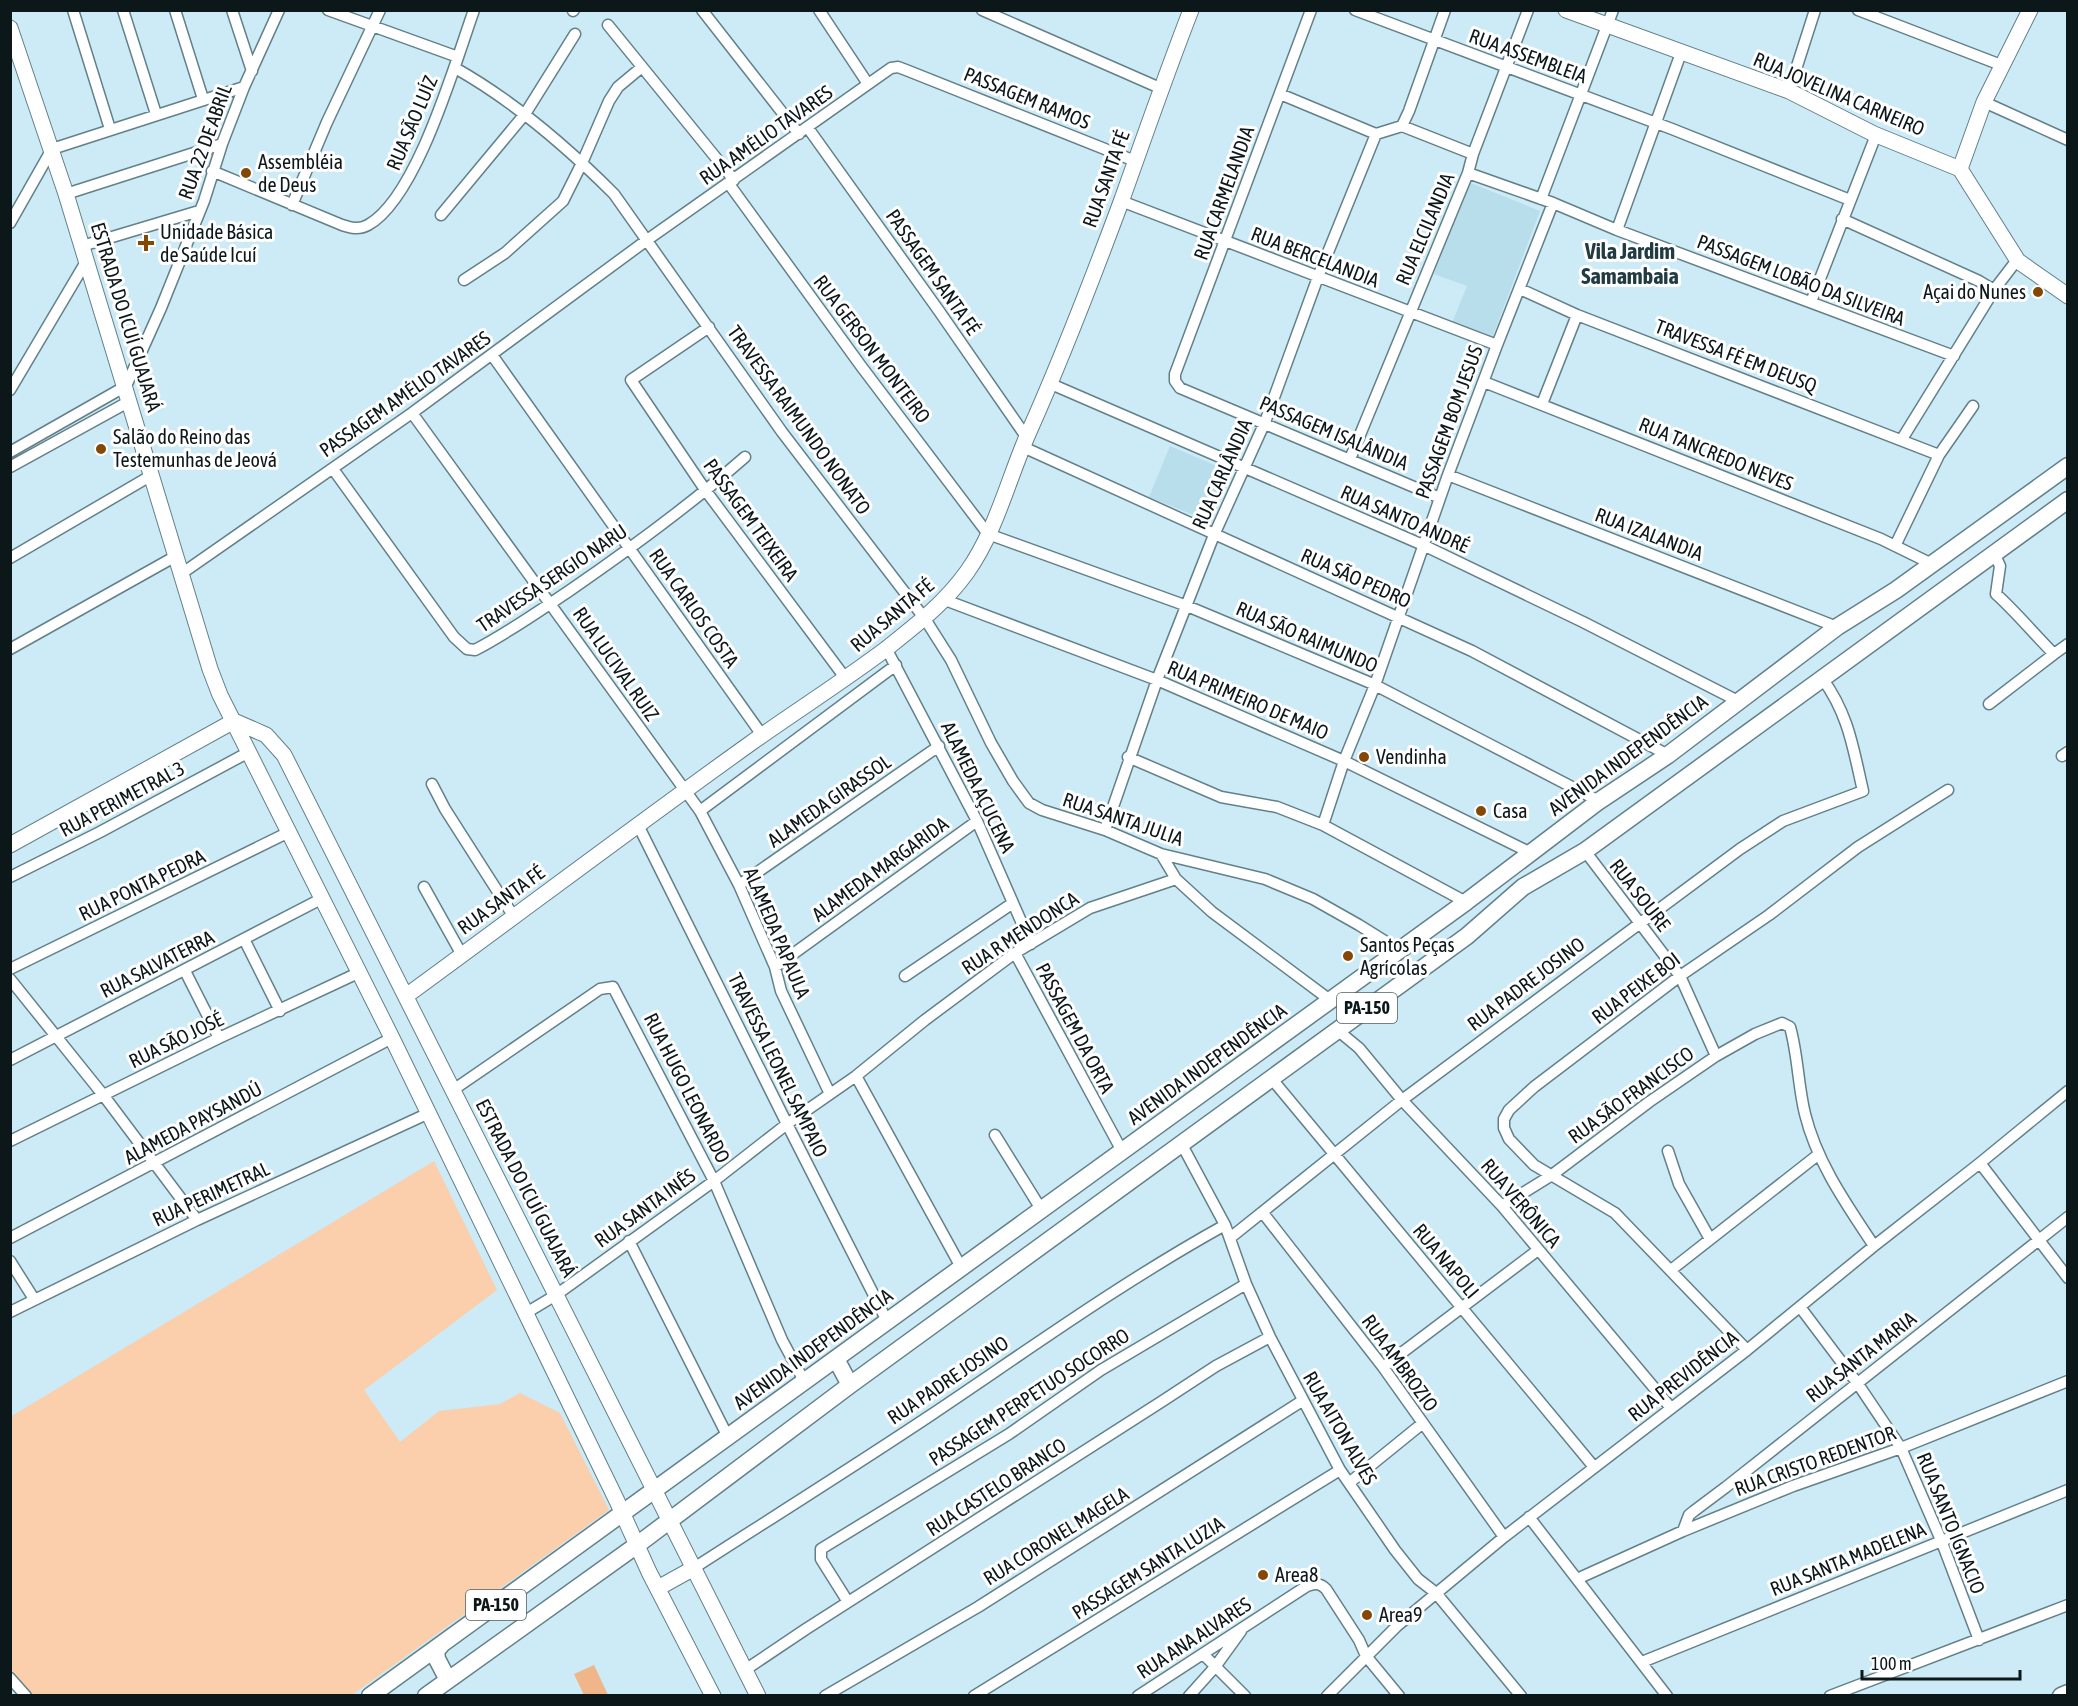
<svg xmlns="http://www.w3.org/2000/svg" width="2078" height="1706" font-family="'Asap Condensed',sans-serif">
	<rect width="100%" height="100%" fill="#ccebf6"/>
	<path fill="#b7deea" d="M 1468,182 L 1540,211 L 1492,338 L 1452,323 L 1467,286 L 1434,274 Z
		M 1170,446 L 1231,472 L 1211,522 L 1149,497 Z"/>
	<path fill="#fbceac" d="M 434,1161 L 497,1290 L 364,1390 L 400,1442 L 439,1411 L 500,1404 L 520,1393 L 560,1413 L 609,1510 L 352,1695 L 28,1695 L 11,1676 L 10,1417 Z"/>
	<path fill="#f0b588" d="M 594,1665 L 608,1695 L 584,1695 L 574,1674 Z"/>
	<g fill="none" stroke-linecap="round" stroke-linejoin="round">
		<defs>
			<path id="street" d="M 73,10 L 110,129
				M 123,10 L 156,114
				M 175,10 L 203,99
				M 232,10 L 252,71
				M 328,10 L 458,57
				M 702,10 L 799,134
				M 819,10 L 868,84
				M 982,10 L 1160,88
				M 1311,10 L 1175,374 L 1175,381 L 1180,388 L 1440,498
				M 1355,10 L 1672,129 L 1850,200
				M 1858,10 L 2001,65
				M 573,11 L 574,10
				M 608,25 L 734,180
				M 455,68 C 514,101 566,146 614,194 L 782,432 L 925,619 L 951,660 L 991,743 L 1013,781 L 1029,803 L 1042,810 L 1105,830 L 1161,854 L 1265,879 L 1313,899 L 1359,925 L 1399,950
				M 1789,91 L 1815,10
				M 1280,94 L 1376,134
				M 1984,102 L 2068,140
				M 1402,126 L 1473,154
				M 808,128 L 939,311 L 1027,438
				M 1376,134 L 1402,126 L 1409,111 L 1445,10
				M 212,171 L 342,225 C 351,228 359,230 368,225 C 417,198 455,63 474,10
				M 1468,173 L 1553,203 L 1617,230 L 1954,356
				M 729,184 L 861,366 L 988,534 L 1187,606 L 1373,684 L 1599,801
				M 66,194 L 222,144
				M 1541,199 L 1613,10
				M 1121,201 L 1497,345
				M 292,205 L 327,122 L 380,10
				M 441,215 L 525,114 L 575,34
				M 1842,219 L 1979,281 L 1994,290
				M 10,223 L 52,149 L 244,87
				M 1617,230 L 1681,53
				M 82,246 L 199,211
				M 464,280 L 505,253 L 563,201 L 582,163 L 609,101 L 618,87 L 642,67
				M 1520,289 L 1577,315 L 1939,455
				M 1811,302 L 1876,135
				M 709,327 L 631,380 L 706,491 L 846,679
				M 492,355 L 762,735
				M 1484,382 L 1881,539 L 1932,564
				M 1051,384 L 1423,545 L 1583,622 L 1738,701
				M 10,390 L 87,260
				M 1542,404 L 1577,315
				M 412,413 L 700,811 L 739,885 L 775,967 L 781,991 L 830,1094
				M 1902,439 L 1994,290 L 2017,260
				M 1023,447 L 1472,651 L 1668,755
				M 10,452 L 126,386 L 161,308 L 204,201 L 222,144 L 244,87 L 279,10
				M 1350,459 L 1468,173 L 1473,154 L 1528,10
				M 10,467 L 130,401
				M 333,469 L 454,637 L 467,649 L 475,650 C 508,633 539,611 569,591 C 630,549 689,506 745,457
				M 1448,475 L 1837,627
				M 1895,546 L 1939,455 L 1973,406
				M 1994,553 L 2000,566 L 1996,594 C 2017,613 2034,634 2054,654 L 2068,644
				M 10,558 L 152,475
				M 181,574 L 412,413 L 647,240 L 891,68 L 898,67 L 906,70 L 1135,161
				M 945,600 L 1157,680 L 1344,761 L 1529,852
				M 886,648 L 977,821 L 1031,944
				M 10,649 L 176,556
				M 1989,704 L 2054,654
				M 2062,756 L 2068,752
				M 1128,757 L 1221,797 L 1277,807 L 1323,825 L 1466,902
				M 432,784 L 445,809 L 514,917
				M 700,811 L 896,665
				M 638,825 L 787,1124 L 887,1321
				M 1323,825 L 1344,761 L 1375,685 L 1448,475 L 1497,345 L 1553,203
				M 1105,830 L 1157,680 L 1214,535 L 1265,422 L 1318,277 L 1376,134
				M 1585,851 L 1680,976 L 1716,1056
				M 1161,854 L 1176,879 L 1212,912 L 1330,1000
				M 10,877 L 100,832 L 249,752
				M 739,885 L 939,746
				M 424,887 L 462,955
				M 244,939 L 280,1011
				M 1015,953 L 1122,1151
				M 775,967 L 977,821
				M 10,969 L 289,832
				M 185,971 L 219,1038
				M 905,976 L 1013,903
				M 10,979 L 104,1096 L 197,1220
				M 1336,1029 L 1359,1048 L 1402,1100 L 1502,1206 L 1671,1408
				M 10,1060 L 321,899
				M 856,1076 L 961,1267
				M 1271,1078 L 1594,1467
				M 453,1090 L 600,989 L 613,987 L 714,1181 L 782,1340 L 804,1381
				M 995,1135 L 1041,1209
				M 10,1141 L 219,1038 L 358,973
				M 1181,1143 L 1225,1225 L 1246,1284 L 1270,1337 L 1340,1470 L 1395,1550 L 1418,1579 L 1436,1593 L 1521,1696
				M 1668,1151 L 1679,1184 L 1710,1239
				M 1980,1163 L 2068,1278
				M 1502,1206 L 1552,1175 L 1649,1102 L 1716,1056 L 1755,1034 L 1782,1023 L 1790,1027 C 1798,1055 1798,1086 1805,1114 C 1817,1163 1847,1205 1874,1246
				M 1263,1213 L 1383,1367 L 1504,1537
				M 10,1238 L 392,1038
				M 1230,1238 L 1402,1100 L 1740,849 L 1783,821 L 1863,791 C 1853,748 1849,715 1822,678
				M 629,1241 L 728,1437
				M 10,1261 L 34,1299
				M 1671,1270 L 1819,1154
				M 1800,1307 L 1858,1384 L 1901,1448 L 1941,1540 L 1979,1640
				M 10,1312 L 197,1220 L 429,1113
				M 526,1313 L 556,1295 L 714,1181 L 787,1124 L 856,1076 L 925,1020 L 1015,953 L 1090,908 L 1176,879
				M 1747,1350 L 1615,1213 L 1534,1165 L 1509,1139 L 1504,1128 L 1504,1119 L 1509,1110 L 1534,1087 L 1680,976 L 1769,915 L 1858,847 L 1948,790
				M 1383,1367 L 1538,1250
				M 1349,1483 L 1423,1423
				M 1529,1517 L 1667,1696
				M 1683,1531 L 1689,1515 L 1694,1511 L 1726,1487 L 2068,1217
				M 694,1568 C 773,1517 853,1467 931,1415 C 1028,1350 1122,1282 1225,1225
				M 1577,1579 L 1683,1531 L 1793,1486 L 1901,1448 L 2068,1381
				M 848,1602 L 821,1559 L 821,1549 L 1009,1434 L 1101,1370 L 1246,1284
				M 1203,1654 L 1245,1696
				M 1642,1662 L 2068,1490
				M 745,1670 L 806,1629 L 1161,1402 L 1216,1366 L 1270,1337
				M 10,1678 L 26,1696
				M 825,1696 L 978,1607 L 1302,1401
				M 974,1696 L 1340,1470
				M 1138,1696 L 1307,1586 C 1315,1583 1320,1583 1326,1589 L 1359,1640 L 1366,1656 L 1399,1696
				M 1189,1696 L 1215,1667 L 1241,1631
				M 1327,1696 L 1397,1626 L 1504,1537 L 1747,1350 L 1874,1246 L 1980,1163 L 2068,1091
				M 1830,1696 L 2068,1605"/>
			<path id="secondary" d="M 1566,10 L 1789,91 L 1874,134 L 1960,169
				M 10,28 L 66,194 L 210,669 L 220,695 L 392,1038 L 617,1501 L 649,1572 L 713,1696
				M 1960,169 L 1984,102 L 2030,10
				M 1960,169 L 2018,261 L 2068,296
				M 234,721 L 266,735 L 284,755 L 758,1696
				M 10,845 L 234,721
				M 406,996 C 521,912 635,826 751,743 C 796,711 842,682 886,649 C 916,625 944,604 967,572 C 996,531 1008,480 1028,434 C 1062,358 1092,280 1121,202 C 1144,138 1166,74 1191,10
				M 658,1588 L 694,1568"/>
			<path id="primary" d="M 836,1359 L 850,1385
				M 442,1644 L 436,1651 L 437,1659 L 448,1680
				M 370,1696 L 1466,902 L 1599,801 L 1668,755 L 1837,627 L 1896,590 L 2068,466
				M 426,1696 L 637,1545 L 850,1385 L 1467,936 L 1523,887 L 1585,851 L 2068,500
				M 2061,1696 L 2068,1693"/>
		</defs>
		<use href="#street" stroke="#638089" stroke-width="13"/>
		<use href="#secondary" stroke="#638089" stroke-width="17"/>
		<use href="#primary" stroke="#638089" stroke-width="19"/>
		<use href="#street" stroke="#fff" stroke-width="10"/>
		<use href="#secondary" stroke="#fff" stroke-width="15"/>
		<use href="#primary" stroke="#fff" stroke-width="16"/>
	</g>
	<g fill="#844704" stroke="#fff" stroke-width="2">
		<circle cx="246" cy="173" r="6"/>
		<path d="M143 234h6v6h6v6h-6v6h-6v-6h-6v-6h6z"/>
		<circle cx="2038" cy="292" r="6"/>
		<circle cx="101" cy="449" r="6"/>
		<circle cx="1364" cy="757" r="6"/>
		<circle cx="1481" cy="811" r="6"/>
		<circle cx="1348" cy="956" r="6"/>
		<circle cx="1263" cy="1575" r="6"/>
		<circle cx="1367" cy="1615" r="6"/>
	</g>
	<g text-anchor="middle" stroke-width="6" stroke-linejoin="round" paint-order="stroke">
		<g fill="#fff" stroke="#555d5f" stroke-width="1.5">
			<rect x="1337" y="993" width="60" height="30" rx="4.5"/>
			<rect x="466" y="1590" width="60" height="30" rx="4.5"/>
		</g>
		<g font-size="18" font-weight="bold" fill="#0c171a">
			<text x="1367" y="1014">PA-150</text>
			<text x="496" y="1611">PA-150</text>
		</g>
		<g font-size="20" fill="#0c171a" stroke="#fff">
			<text transform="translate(1528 56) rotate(20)" y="7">RUA ASSEMBLEIA</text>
			<text transform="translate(1839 94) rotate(23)" y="7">RUA JOVELINA CARNEIRO</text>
			<text transform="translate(1027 98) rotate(22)" y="7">PASSAGEM RAMOS</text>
			<text transform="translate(412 123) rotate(-67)" y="7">RUA SÃO LUÍZ</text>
			<text transform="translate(766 135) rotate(-35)" y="7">RUA AMÉLIO TAVARES</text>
			<text transform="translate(205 142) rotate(-70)" y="7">RUA 22 DE ABRIL</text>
			<text transform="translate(1106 179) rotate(-70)" y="7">RUA SANTA FÉ</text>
			<text transform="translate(1224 193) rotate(-70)" y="7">RUA CARMELANDIA</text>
			<text transform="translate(1425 229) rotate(-67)" y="7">RUA ELCILANDIA</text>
			<text transform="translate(1315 257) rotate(21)" y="7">RUA BERCELANDIA</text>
			<text transform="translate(933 272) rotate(55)" y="7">PASSAGEM SANTA FÉ</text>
			<text transform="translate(1801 280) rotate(21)" y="7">PASSAGEM LOBÃO DA SILVEIRA</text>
			<text transform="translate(126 317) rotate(73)" y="7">ESTRADA DO ICUÍ GUAJARÁ</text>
			<text transform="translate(872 349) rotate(53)" y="7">RUA GERSON MONTEIRO</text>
			<text transform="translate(1736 356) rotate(21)" y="7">TRAVESSA FÉ EM DEUSQ</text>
			<text transform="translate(405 394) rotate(-35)" y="7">PASSAGEM AMÉLIO TAVARES</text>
			<text transform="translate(799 420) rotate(54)" y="7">TRAVESSA RAIMUNDO NONATO</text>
			<text transform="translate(1449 422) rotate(-70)" y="7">PASSAGEM BOM JESUS</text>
			<text transform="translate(1334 433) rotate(23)" y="7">PASSAGEM ISALÂNDIA</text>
			<text transform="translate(1716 454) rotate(22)" y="7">RUA TANCREDO NEVES</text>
			<text transform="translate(1222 474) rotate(-66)" y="7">RUA CARLÂNDIA</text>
			<text transform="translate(1405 519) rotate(24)" y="7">RUA SANTO ANDRÉ</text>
			<text transform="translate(751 520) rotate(54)" y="7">PASSAGEM TEIXEIRA</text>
			<text transform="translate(1649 534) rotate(21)" y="7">RUA IZALANDIA</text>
			<text transform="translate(552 578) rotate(-34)" y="7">TRAVESSA SERGIO NARU</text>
			<text transform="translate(1356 578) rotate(24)" y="7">RUA SÃO PEDRO</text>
			<text transform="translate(694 608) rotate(55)" y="7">RUA CARLOS COSTA</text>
			<text transform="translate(892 615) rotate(-40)" y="7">RUA SANTA FÉ</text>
			<text transform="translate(1307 637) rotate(23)" y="7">RUA SÃO RAIMUNDO</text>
			<text transform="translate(616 664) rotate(55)" y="7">RUA LUCIVAL RUIZ</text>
			<text transform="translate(1248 700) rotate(23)" y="7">RUA PRIMEIRO DE MAIO</text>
			<text transform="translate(1628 755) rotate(-36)" y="7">AVENIDA INDEPENDÊNCIA</text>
			<text transform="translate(978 787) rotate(64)" y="7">ALAMEDA AÇUCENA</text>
			<text transform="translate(122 799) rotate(-28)" y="7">RUA PERIMETRAL 3</text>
			<text transform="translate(829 801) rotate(-35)" y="7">ALAMEDA GIRASSOL</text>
			<text transform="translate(1123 819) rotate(19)" y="7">RUA SANTA JULIA</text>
			<text transform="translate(880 869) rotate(-36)" y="7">ALAMEDA MARGARIDA</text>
			<text transform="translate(142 885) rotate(-26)" y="7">RUA PONTA PEDRA</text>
			<text transform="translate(1640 895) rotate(52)" y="7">RUA SOURE</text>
			<text transform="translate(501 900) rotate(-36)" y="7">RUA SANTA FÉ</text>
			<text transform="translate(777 933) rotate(67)" y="7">ALAMEDA PAPAULA</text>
			<text transform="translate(1020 933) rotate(-33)" y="7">RUA R MENDONCA</text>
			<text transform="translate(157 964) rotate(-27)" y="7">RUA SALVATERRA</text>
			<text transform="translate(1526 984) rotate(-37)" y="7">RUA PADRE JOSINO</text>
			<text transform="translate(1636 988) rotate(-37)" y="7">RUA PEIXE BOI</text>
			<text transform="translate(1075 1028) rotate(62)" y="7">PASSAGEM DA ORTA</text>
			<text transform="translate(176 1040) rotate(-26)" y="7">RUA SÃO JOSÉ</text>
			<text transform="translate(1207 1064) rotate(-36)" y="7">AVENIDA INDEPENDÊNCIA</text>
			<text transform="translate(778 1065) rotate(64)" y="7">TRAVESSA LEONEL SAMPAIO</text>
			<text transform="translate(687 1088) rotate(63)" y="7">RUA HUGO LEONARDO</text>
			<text transform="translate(1631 1095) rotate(-36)" y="7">RUA SÃO FRANCISCO</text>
			<text transform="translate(193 1123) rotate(-28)" y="7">ALAMEDA PAYSANDÚ</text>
			<text transform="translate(526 1188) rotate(63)" y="7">ESTRADA DO ICUÍ GUAJARÁ</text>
			<text transform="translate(211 1194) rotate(-25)" y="7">RUA PERIMETRAL</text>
			<text transform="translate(1521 1203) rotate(49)" y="7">RUA VERÔNICA</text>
			<text transform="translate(645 1208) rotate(-36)" y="7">RUA SANTA INÊS</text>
			<text transform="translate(1446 1261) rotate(50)" y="7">RUA NAPOLI</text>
			<text transform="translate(813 1349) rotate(-36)" y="7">AVENIDA INDEPENDÊNCIA</text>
			<text transform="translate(1861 1357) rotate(-38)" y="7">RUA SANTA MARIA</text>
			<text transform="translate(1400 1363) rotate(54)" y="7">RUA AMBROZIO</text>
			<text transform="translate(1683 1376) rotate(-38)" y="7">RUA PREVIDÊNCIA</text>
			<text transform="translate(948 1380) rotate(-34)" y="7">RUA PADRE JOSINO</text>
			<text transform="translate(1029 1397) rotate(-33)" y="7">PASSAGEM PERPETUO SOCORRO</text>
			<text transform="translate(1340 1428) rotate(60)" y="7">RUA AITON ALVES</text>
			<text transform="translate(1815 1461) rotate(-20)" y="7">RUA CRISTO REDENTOR</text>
			<text transform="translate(996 1487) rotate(-33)" y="7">RUA CASTELO BRANCO</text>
			<text transform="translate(1951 1523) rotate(68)" y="7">RUA SANTO IGNACIO</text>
			<text transform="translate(1056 1536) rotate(-32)" y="7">RUA CORONEL MAGELA</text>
			<text transform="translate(1848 1559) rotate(-22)" y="7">RUA SANTA MADELENA</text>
			<text transform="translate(1148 1568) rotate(-32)" y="7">PASSAGEM SANTA LUZIA</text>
			<text transform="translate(1194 1638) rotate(-33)" y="7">RUA ANA ALVARES</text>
		</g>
		<g font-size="20" fill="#0c171a" stroke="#fff" text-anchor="start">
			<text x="258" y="169">Assembléia<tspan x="258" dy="23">de Deus</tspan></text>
			<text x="160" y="239">Unidade Básica<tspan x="160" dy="23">de Saúde Icuí</tspan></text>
			<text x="2026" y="299" text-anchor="end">Açai do Nunes</text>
			<text x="113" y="444">Salão do Reino das<tspan x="113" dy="23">Testemunhas de Jeová</tspan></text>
			<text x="1376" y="764">Vendinha</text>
			<text x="1493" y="818">Casa</text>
			<text x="1360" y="952">Santos Peças<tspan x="1360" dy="23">Agrícolas</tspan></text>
			<text x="1275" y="1582">Area8</text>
			<text x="1379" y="1622">Area9</text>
		</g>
		<g font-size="22" font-weight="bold" fill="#213b43" stroke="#fff">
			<text x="1630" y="259">Vila Jardim<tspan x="1630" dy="25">Samambaia</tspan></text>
		</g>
	</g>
	<rect width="2078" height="1706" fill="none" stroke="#0c171a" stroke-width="24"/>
	<path d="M1862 1670v9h158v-9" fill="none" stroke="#0c171a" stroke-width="3"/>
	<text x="1871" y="1670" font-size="18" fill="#0c171a" stroke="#ffffff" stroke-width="4.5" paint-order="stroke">100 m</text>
</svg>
